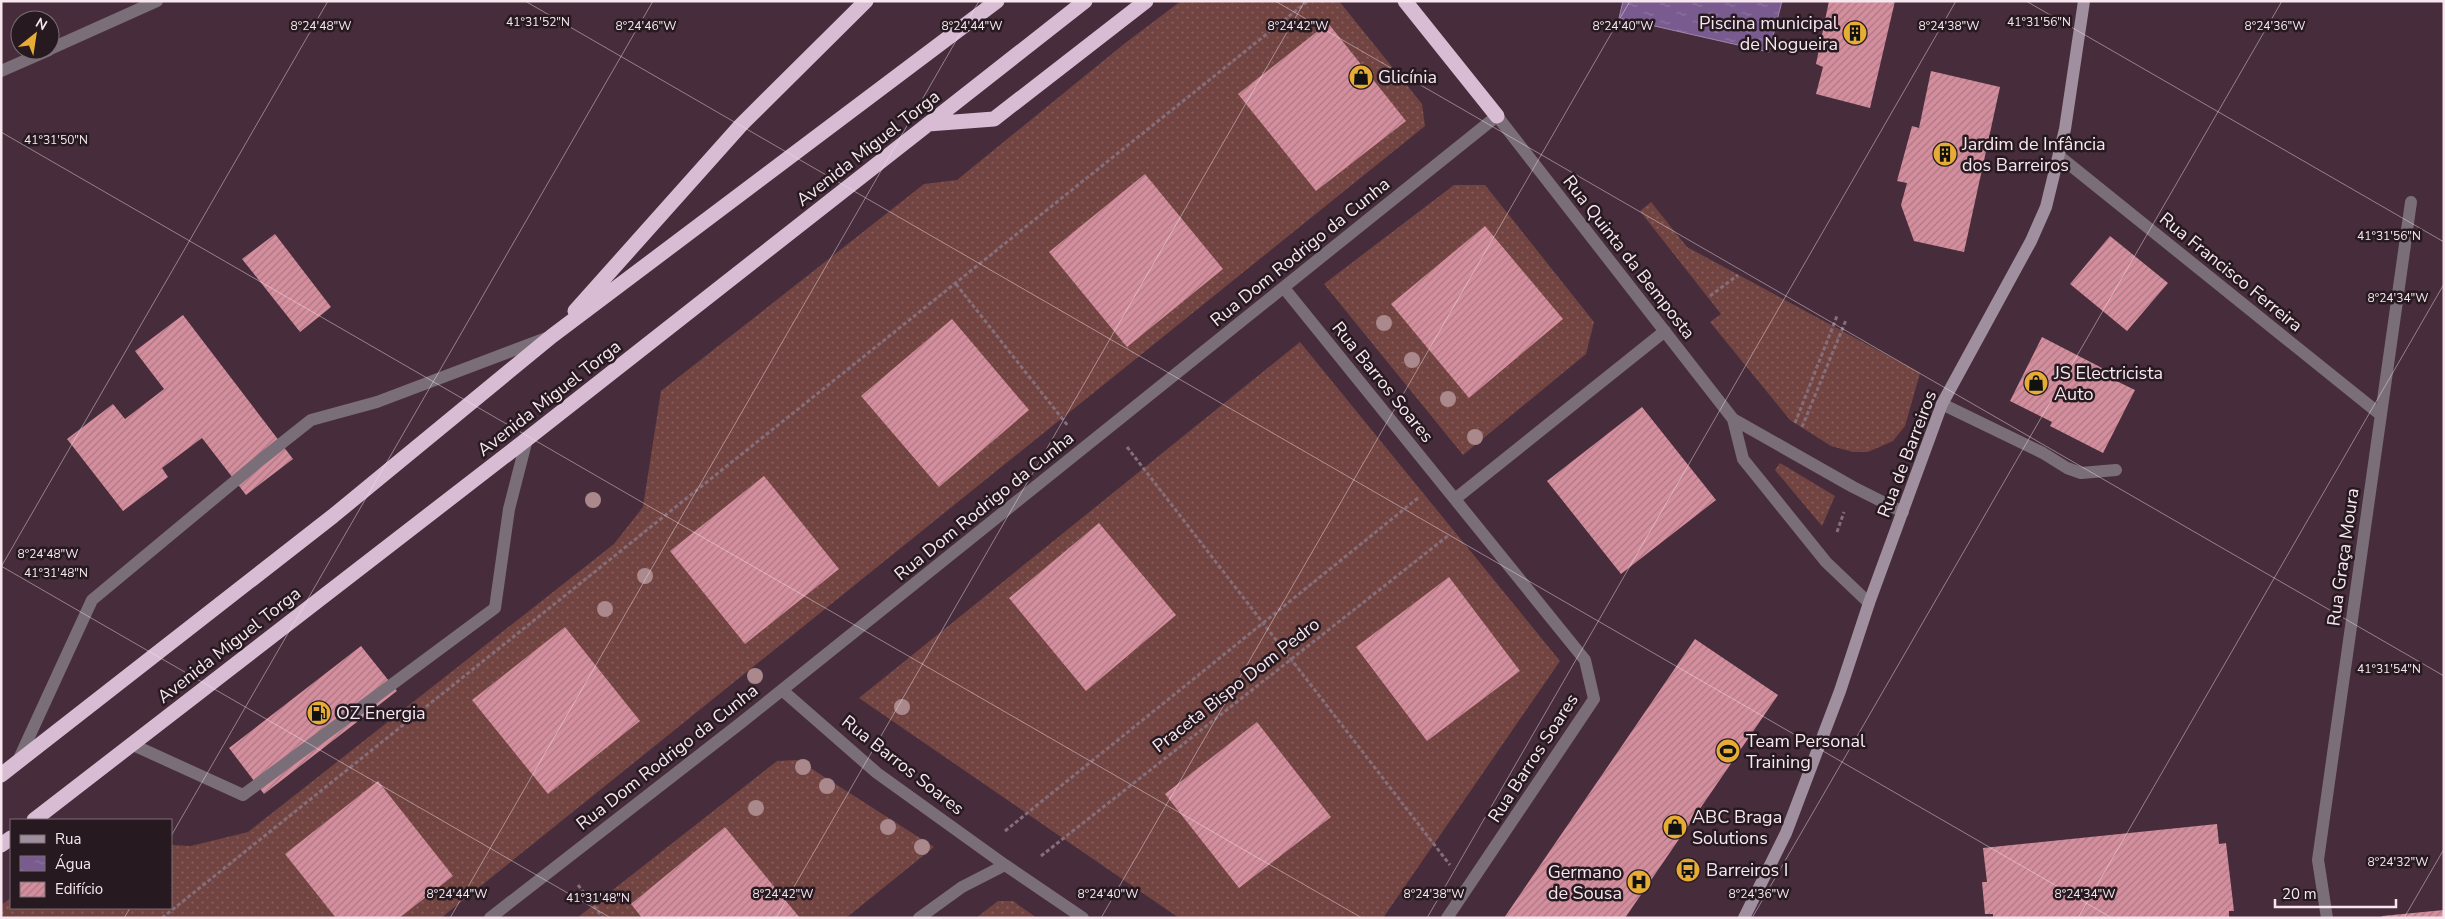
<svg xmlns="http://www.w3.org/2000/svg" width="2445" height="919" font-family="'Nunito Sans',sans-serif">
	<defs>
		<pattern id="grass-dots" width="8" height="8" patternUnits="userSpaceOnUse" patternTransform="scale(1.25)"><rect width="8" height="8" fill="#714441"/><path d="M2 2h.1M6 6h.1" fill="none" stroke="#865f5d" stroke-width="1.8" stroke-linecap="round"/></pattern>
		<pattern id="water-ripples" width="26" height="14" patternUnits="userSpaceOnUse" patternTransform="scale(1.25)"><rect width="26" height="14" fill="#7a5b90"/><path d="M2 4q2-2 4 0t4 0M15 11q2-2 4 0t4 0" fill="none" stroke="#8e73a0"/></pattern>
		<pattern id="building-hatch" width="6" height="6" patternUnits="userSpaceOnUse" patternTransform="scale(1.25)"><rect width="6" height="6" fill="#d58e9d"/><path d="M-1 1l2-2M0 6l6-6M5 7l2-2" fill="none" stroke="#ab7884"/></pattern>
	</defs>
	<rect width="100%" height="100%" fill="#472d3b"/>
	<path fill="url(#grass-dots)" d="M 1181,1 L 1339,1 L 1422,104 L 1425,126 L 441,918 L 1,918 L 1,905 L 11,898 L 11,908 L 171,908 L 171,845 L 191,846 L 248,832 L 614,544 L 643,507 L 661,391 L 924,184 L 957,180 L 1124,44 Z
		M 1454,185 L 1485,185 L 1594,322 L 1586,354 L 1463,455 L 1324,284 Z
		M 1651,202 L 1687,247 L 1920,373 L 1905,426 L 1893,441 L 1868,452 L 1853,452 L 1831,446 L 1790,420 L 1710,322 L 1721,314 L 1640,211 Z
		M 1300,342 L 1560,661 L 1383,918 L 1179,918 L 859,698 Z
		M 1780,463 L 1835,496 L 1822,526 L 1775,470 Z
		M 798,760 L 934,847 L 846,918 L 577,918 L 777,761 Z
		M 998,901 L 1013,901 L 1037,918 L 976,918 Z"/>
	<path fill="url(#water-ripples)" stroke="#a085ac" d="M 1623,1 L 1782,1 L 1769,52 L 1619,18 Z"/>
	<path fill="url(#building-hatch)" d="M 1829,1 L 1895,1 L 1870,108 L 1816,94 L 1823,67 L 1816,64 Z
		M 1328,23 L 1406,121 L 1316,191 L 1238,94 Z
		M 1931,71 L 2000,87 L 1964,252 L 1914,241 L 1901,205 L 1907,183 L 1897,181 L 1912,126 L 1919,128 Z
		M 1145,174 L 1223,269 L 1127,347 L 1049,252 Z
		M 1485,226 L 1563,319 L 1469,398 L 1391,304 Z
		M 275,234 L 331,307 L 300,332 L 242,259 Z
		M 2110,236 L 2168,283 L 2127,331 L 2070,284 Z
		M 183,315 L 293,459 L 246,495 L 202,438 L 162,468 L 168,477 L 123,511 L 67,439 L 113,404 L 125,419 L 164,389 L 135,351 Z
		M 952,319 L 1029,410 L 939,487 L 861,396 Z
		M 2042,337 L 2102,368 L 2100,373 L 2135,390 L 2103,453 L 2050,426 L 2052,422 L 2010,401 Z
		M 1642,407 L 1716,500 L 1621,574 L 1547,481 Z
		M 764,476 L 839,569 L 745,644 L 670,551 Z
		M 1099,523 L 1176,615 L 1086,691 L 1009,598 Z
		M 1449,577 L 1520,671 L 1427,741 L 1356,647 Z
		M 565,627 L 640,721 L 548,794 L 472,700 Z
		M 1695,639 L 1778,695 L 1625,918 L 1504,918 Z
		M 361,646 L 397,691 L 264,794 L 229,748 Z
		M 1257,722 L 1331,817 L 1239,888 L 1165,794 Z
		M 378,781 L 453,876 L 399,918 L 336,918 L 285,854 Z
		M 2217,824 L 2219,844 L 2226,843 L 2234,911 L 2229,911 L 2229,918 L 1993,918 L 1993,914 L 1985,914 L 1982,882 L 1987,882 L 1983,848 Z
		M 725,827 L 800,918 L 642,918 L 631,904 Z
		M 2444,910 L 2444,918 L 2382,918 L 2382,916 Z"/>
	<g fill="none" stroke-linecap="round" stroke-linejoin="round">
		<path stroke="#856e7a" stroke-width="3" stroke-dasharray="4 2.5" stroke-linecap="butt" d="M 956,284 L 1068,426
			M 1710,296 L 1738,275
			M 1795,423 L 1837,316
			M 1802,427 L 1846,320
			M 1127,447 L 1450,865
			M 1837,532 L 1844,512
			M 1005,831 L 1418,498
			M 1041,856 L 1449,535
			M 578,885 L 603,918
			M 162,918 L 1308,1"/>
		<path stroke="#7a6f79" stroke-width="12" d="M 131,744 L 243,795 L 495,608 L 509,509 L 527,439
			M 17,763 L 92,600 L 258,462 L 311,420 L 377,402 L 546,338"/>
		<path stroke="#7a6f79" stroke-width="12" d="M 50,49 L 157,1
			M 1,71 L 49,50
			M 2059,156 L 2381,415
			M 1284,288 L 1585,660 L 1594,699 L 1447,918
			M 1942,404 L 2043,453 L 2067,468 L 2081,473 L 2116,470
			M 1733,419 L 1743,459 L 1826,562 L 1869,603
			M 1455,499 L 1665,331
			M 782,690 L 877,773 L 1005,865 L 1083,918
			M 490,918 L 742,722 L 1497,116 L 1733,419 L 1853,487 L 1903,512
			M 919,918 L 962,887 L 1005,865
			M 2327,918 L 2318,860 L 2411,202"/>
		<path stroke="#a08f9e" stroke-width="12" d="M 1744,918 L 1786,833 L 1840,691 L 1869,603 L 1942,404 L 2031,241 L 2046,207 L 2065,129 L 2084,1"/>
		<path stroke="#d7bcd4" stroke-width="15" d="M 1405,1 L 1497,116
			M 928,124 L 994,119 L 1146,1
			M 575,311 L 741,125 L 866,1
			M 1,775 L 333,516 L 552,336 L 997,1
			M 34,820 L 527,439 L 1085,1
			M 1,845 L 11,838"/>
	</g>
	<g fill="#ab888c">
		<circle cx="1384" cy="323" r="8"/>
		<circle cx="1412" cy="360" r="8"/>
		<circle cx="1448" cy="399" r="8"/>
		<circle cx="1475" cy="437" r="8"/>
		<circle cx="593" cy="500" r="8"/>
		<circle cx="645" cy="576" r="8"/>
		<circle cx="605" cy="609" r="8"/>
		<circle cx="755" cy="676" r="8"/>
		<circle cx="902" cy="707" r="8"/>
		<circle cx="803" cy="767" r="8"/>
		<circle cx="827" cy="786" r="8"/>
		<circle cx="756" cy="808" r="8"/>
		<circle cx="888" cy="827" r="8"/>
		<circle cx="922" cy="847" r="8"/>
	</g>
	<path fill="none" stroke="#f8e7ef" stroke-width="1" stroke-opacity="0.45" d="M 525,1 L 2112,918M 1275,1 L 2444,676M 2026,1 L 2444,242M 1,3 L 2,1M 1,132 L 1362,918M 1,566 L 611,918M 1,567 L 328,1M 171,836 L 653,1M 124,918 L 130,908M 450,918 L 979,1M 776,918 L 1305,1M 1101,918 L 1630,1M 1427,918 L 1956,1M 1752,918 L 2282,1M 2078,918 L 2444,284M 2404,918 L 2444,849"/>
	<defs>
		<symbol id="building-disc" viewBox="-11 -11 22 22"><circle r="9.5" fill="#e7ac36" stroke="#261a20"/><path d="M-4-6H4V6H1V3H-1V6H-4ZM-2.5-4.3h1.7v1.8h-1.7ZM.8-4.3h1.7v1.8H.8ZM-2.5-1h1.7V.8h-1.7ZM.8-1h1.7V.8H.8Z" fill="#111"/></symbol>
		<symbol id="shop-disc" viewBox="-11 -11 22 22"><circle r="9.5" fill="#e7ac36" stroke="#261a20"/><path d="M-5-2.5h2.3a2.7 3.5 0 0 1 5.4 0H5L5.5 6h-11ZM-1.5-2.5h3a1.5 2.3 0 0 0-3 0Z" fill="#111"/></symbol>
		<symbol id="fuel-disc" viewBox="-11 -11 22 22"><circle r="9.5" fill="#e7ac36" stroke="#261a20"/><path d="M-5.5-6h7V0h2V4h1.3V-2.5L3-4.5l.8-.8L6-3V5H2.5V1h-1V6h-7ZM-4.2-4.7v3.2H.2V-4.7Z" fill="#111"/></symbol>
		<symbol id="stadium-disc" viewBox="-11 -11 22 22"><circle r="9.5" fill="#e7ac36" stroke="#261a20"/><path d="M0-5a6.5 5 0 1 0 0 10a6.5 5 0 1 0 0-10ZM-3.5-1.8h7v3.6h-7Z" fill="#111"/></symbol>
		<symbol id="bus-disc" viewBox="-11 -11 22 22"><circle r="9.5" fill="#e7ac36" stroke="#261a20"/><path d="M-5-6H5V4H4V6H2V4H-2V6H-4V4H-5ZM-3.5-4V0h7V-4ZM-3.5 1.2v1.5H-2V1.2ZM2 1.2v1.5H3.5V1.2Z" fill="#111"/></symbol>
		<symbol id="hospital-disc" viewBox="-11 -11 22 22"><circle r="9.5" fill="#e7ac36" stroke="#261a20"/><path d="M-5-5h3v3.5h4V-5h3V5h-3V1.5h-4V5h-3Z" fill="#111"/></symbol>
	</defs>
	<g fill-rule="evenodd">
		<use href="#building-disc" x="1841" y="19" width="28" height="28"/>
		<use href="#shop-disc" x="1347" y="63" width="28" height="28"/>
		<use href="#building-disc" x="1931" y="140" width="28" height="28"/>
		<use href="#shop-disc" x="2022" y="369" width="28" height="28"/>
		<use href="#fuel-disc" x="305" y="699" width="28" height="28"/>
		<use href="#stadium-disc" x="1714" y="737" width="28" height="28"/>
		<use href="#shop-disc" x="1661" y="813" width="28" height="28"/>
		<use href="#bus-disc" x="1674" y="856" width="28" height="28"/>
		<use href="#hospital-disc" x="1625" y="868" width="28" height="28"/>
	</g>
	<g text-anchor="middle" stroke-width="5" stroke-linejoin="round" paint-order="stroke">
		<g font-size="18" fill="#f8e7ef" stroke="#261a20" text-anchor="start">
			<text x="1838" y="29" text-anchor="end">Piscina municipal<tspan x="1838" dy="21">de Nogueira</tspan></text>
			<text x="1378" y="83">Glicínia</text>
			<text x="1962" y="150">Jardim de Infância<tspan x="1962" dy="21">dos Barreiros</tspan></text>
			<text x="2054" y="379">JS Electricista<tspan x="2054" dy="21">Auto</tspan></text>
			<text x="336" y="719">OZ Energia</text>
			<text x="1746" y="747">Team Personal<tspan x="1746" dy="21">Training</tspan></text>
			<text x="1692" y="823">ABC Braga<tspan x="1692" dy="21">Solutions</tspan></text>
			<text x="1706" y="876">Barreiros I</text>
			<text x="1622" y="878" text-anchor="end">Germano<tspan x="1622" dy="21">de Sousa</tspan></text>
		</g>
		<g font-size="18" fill="#f8e7ef" stroke="#261a20">
			<text transform="translate(868 148) rotate(-38)" y="6">Avenida Miguel Torga</text>
			<text transform="translate(1300 252) rotate(-39)" y="6">Rua Dom Rodrigo da Cunha</text>
			<text transform="translate(1629 257) rotate(52)" y="6">Rua Quinta da Bemposta</text>
			<text transform="translate(2231 272) rotate(39)" y="6">Rua Francisco Ferreira</text>
			<text transform="translate(1383 382) rotate(51)" y="6">Rua Barros Soares</text>
			<text transform="translate(549 398) rotate(-38)" y="6">Avenida Miguel Torga</text>
			<text transform="translate(1907 454) rotate(-69)" y="6">Rua de Barreiros</text>
			<text transform="translate(984 506) rotate(-39)" y="6">Rua Dom Rodrigo da Cunha</text>
			<text transform="translate(2343 557) rotate(-82)" y="6">Rua Graça Moura</text>
			<text transform="translate(229 645) rotate(-38)" y="6">Avenida Miguel Torga</text>
			<text transform="translate(1236 685) rotate(-38)" y="6">Praceta Bispo Dom Pedro</text>
			<text transform="translate(667 757) rotate(-38)" y="6">Rua Dom Rodrigo da Cunha</text>
			<text transform="translate(1533 758) rotate(-57)" y="6">Rua Barros Soares</text>
			<text transform="translate(903 765) rotate(38)" y="6">Rua Barros Soares</text>
		</g>
	</g>
	<g font-size="12" text-anchor="middle" fill="#f8e7ef" stroke="#261a20" stroke-width="5" stroke-linejoin="round" paint-order="stroke">
		<text x="538" y="26">41°31'52"N</text>
		<text x="2039" y="26">41°31'56"N</text>
		<text x="321" y="30">8°24'48"W</text>
		<text x="972" y="30">8°24'44"W</text>
		<text x="1298" y="30">8°24'42"W</text>
		<text x="1623" y="30">8°24'40"W</text>
		<text x="1949" y="30">8°24'38"W</text>
		<text x="646" y="30">8°24'46"W</text>
		<text x="2275" y="30">8°24'36"W</text>
		<text x="56" y="144">41°31'50"N</text>
		<text x="2389" y="240">41°31'56"N</text>
		<text x="2398" y="302">8°24'34"W</text>
		<text x="48" y="558">8°24'48"W</text>
		<text x="56" y="577">41°31'48"N</text>
		<text x="2389" y="673">41°31'54"N</text>
		<text x="2398" y="866">8°24'32"W</text>
		<text x="457" y="898">8°24'44"W</text>
		<text x="783" y="898">8°24'42"W</text>
		<text x="1108" y="898">8°24'40"W</text>
		<text x="1434" y="898">8°24'38"W</text>
		<text x="1759" y="898">8°24'36"W</text>
		<text x="2085" y="898">8°24'34"W</text>
		<text x="598" y="902">41°31'48"N</text>
	</g>
	<rect width="2445" height="919" fill="none" stroke="#f8e7ef" stroke-width="5"/>
	<rect x="10" y="819" width="162" height="90" fill="#261a20" stroke="#7a6c73"/>
	<rect x="20" y="835" width="25" height="8" fill="#a08f9e" stroke="#7a6c73"/>
	<text x="55" y="844" font-size="15" fill="#f8e7ef">Rua</text>
	<rect x="20" y="856" width="25" height="15" fill="url(#water-ripples)" stroke="#7a6c73"/>
	<text x="55" y="869" font-size="15" fill="#f8e7ef">Água</text>
	<rect x="20" y="882" width="25" height="15" fill="url(#building-hatch)" stroke="#7a6c73"/>
	<text x="55" y="894" font-size="15" fill="#f8e7ef">Edifício</text>
	<g transform="translate(35 35) rotate(30)"><circle r="24" fill="#261a20" stroke="#7a6c73"/>
	<path d="M0-4L9 19L0 12L-9 19Z" fill="#e7ac36"/>
	<text y="-8" font-size="14" font-weight="bold" text-anchor="middle" fill="#f8e7ef">N</text>
	</g>
	<path d="M2275 899v8h121v-8" fill="none" stroke="#f8e7ef" stroke-width="2.5"/>
	<text x="2282" y="899" font-size="15" fill="#f8e7ef" stroke="#261a20" stroke-width="4" paint-order="stroke">20 m</text>
</svg>
